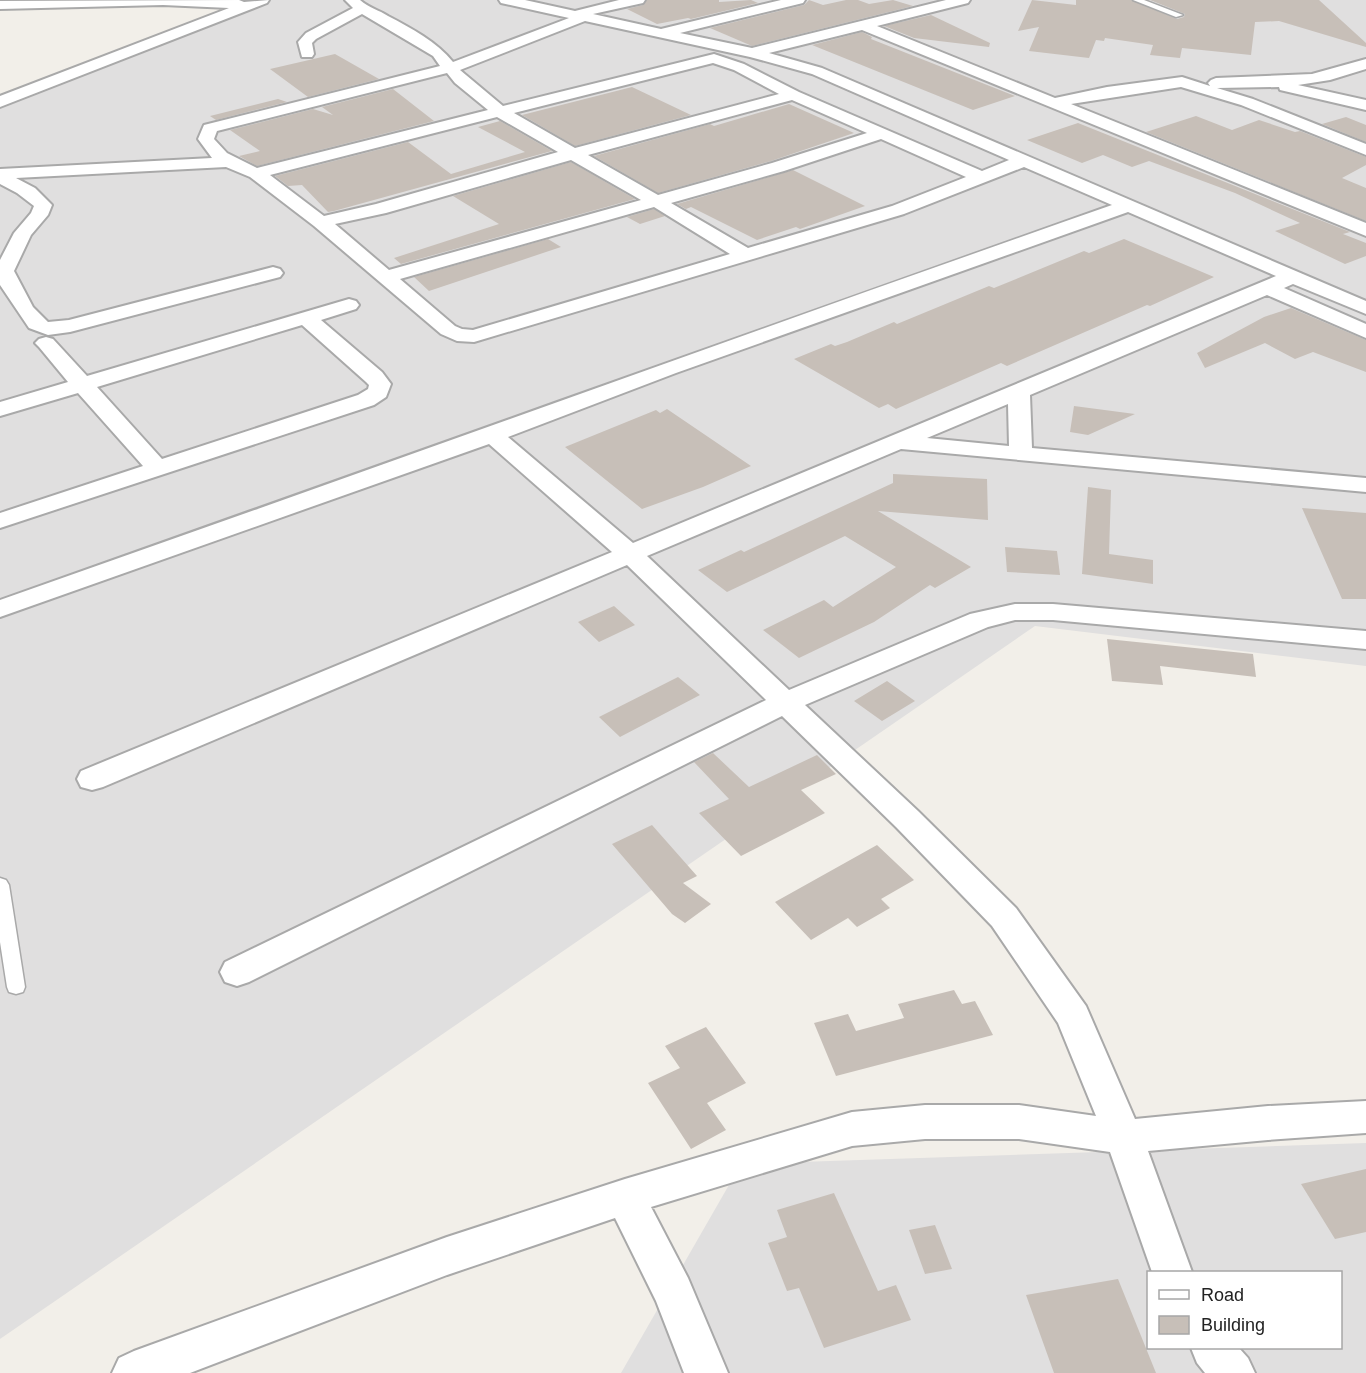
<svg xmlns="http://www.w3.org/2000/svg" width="1366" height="1373" font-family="Arial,sans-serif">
	<rect width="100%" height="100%" fill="#f2efe9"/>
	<path fill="#e0dfdf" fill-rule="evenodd" d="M 267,0 L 1366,0 L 1366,666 L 1035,626 L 0,1339 L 0,99 Z
		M 1366,1143 L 1366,1373 L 621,1373 L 741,1164 ZM 1148,1272 L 1340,1272 L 1340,1348 L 1148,1348 Z"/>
	<path fill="#c7bfb8" d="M 647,0 L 719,0 L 719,2 L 751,0 L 758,3 L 691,19 L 688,18 L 657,24 L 627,9 L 643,5 Z
		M 809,0 L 823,5 L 846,0 L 858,0 L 869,4 L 893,0 L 913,6 L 752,46 L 710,28 L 804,5 Z
		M 1032,0 L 1076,5 L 1076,0 L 1131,0 L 1177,19 L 1184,17 L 1185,14 L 1150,0 L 1319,0 L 1366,43 L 1366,47 L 1279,21 L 1255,22 L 1251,55 L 1182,48 L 1180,58 L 1150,55 L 1153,45 L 1105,38 L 1104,41 L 1096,40 L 1089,58 L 1029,51 L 1039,27 L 1018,31 Z
		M 931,15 L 990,43 L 989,47 L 914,38 L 884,26 Z
		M 862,32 L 872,37 L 871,39 L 1015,96 L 973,110 L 812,45 Z
		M 335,54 L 379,79 L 308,97 L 270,69 Z
		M 632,87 L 691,115 L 575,146 L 522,115 Z
		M 393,89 L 434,121 L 257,166 L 239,156 L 260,151 L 230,130 L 313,109 L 333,115 L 322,107 Z
		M 278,99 L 287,102 L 216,120 L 210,116 Z
		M 789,104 L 854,133 L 771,161 L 658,193 L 594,156 L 710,124 L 714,126 Z
		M 1196,116 L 1232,130 L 1259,120 L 1295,132 L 1300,131 L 1366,157 L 1366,165 L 1342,178 L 1366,188 L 1366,221 L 1146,132 Z
		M 1346,117 L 1366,125 L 1366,142 L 1322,124 Z
		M 500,121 L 552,151 L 334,211 L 328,212 L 302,185 L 288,186 L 275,176 L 408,142 L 451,174 L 525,152 L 478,127 Z
		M 1078,123 L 1350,232 L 1343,234 L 1366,243 L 1366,256 L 1345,264 L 1275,231 L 1300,223 L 1235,193 L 1149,161 L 1132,167 L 1103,155 L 1082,163 L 1027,140 Z
		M 571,162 L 635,199 L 401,264 L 394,258 L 499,224 L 453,196 Z
		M 793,170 L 865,206 L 800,229 L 796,227 L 757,240 L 691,207 L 686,209 L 677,204 Z
		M 654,209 L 665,216 L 640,224 L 627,217 Z
		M 548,239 L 561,247 L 429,291 L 414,277 Z
		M 1124,239 L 1214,277 L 1150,306 L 1147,305 L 1007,366 L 1001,363 L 896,409 L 888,404 L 879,408 L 794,359 L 831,344 L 835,346 L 847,342 L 894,322 L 897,324 L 989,286 L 994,288 L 1084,251 L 1089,253 Z
		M 1291,308 L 1366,340 L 1366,372 L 1313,352 L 1295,359 L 1265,343 L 1205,368 L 1197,353 L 1264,317 Z
		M 1074,406 L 1135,414 L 1088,435 L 1070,432 Z
		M 667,409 L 751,466 L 703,487 L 642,509 L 565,447 L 656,410 L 660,413 Z
		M 893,474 L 987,479 L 988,520 L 878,511 L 971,567 L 935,588 L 930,585 L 874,622 L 799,658 L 763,630 L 824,600 L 833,607 L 896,567 L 845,536 L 727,592 L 698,570 L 741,550 L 744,552 L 893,483 Z
		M 1088,487 L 1111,490 L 1109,554 L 1153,560 L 1153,584 L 1082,574 Z
		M 1302,508 L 1366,513 L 1366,599 L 1342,599 Z
		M 1005,547 L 1057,551 L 1060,575 L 1007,572 Z
		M 614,606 L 635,625 L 599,642 L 578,622 Z
		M 1107,639 L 1253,654 L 1256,677 L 1160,666 L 1163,685 L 1112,681 Z
		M 678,677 L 700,695 L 620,737 L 599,717 Z
		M 887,681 L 915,701 L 882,721 L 854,701 Z
		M 713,753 L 749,787 L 817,755 L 836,774 L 801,790 L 825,813 L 741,856 L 699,813 L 729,799 L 694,762 Z
		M 652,825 L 697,876 L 683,883 L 711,904 L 685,923 L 672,914 L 612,844 Z
		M 877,845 L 914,880 L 881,899 L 890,908 L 857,927 L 848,918 L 811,940 L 775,902 Z
		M 954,990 L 962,1004 L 975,1001 L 993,1035 L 836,1076 L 814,1023 L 848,1014 L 856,1031 L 904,1018 L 898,1004 Z
		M 706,1027 L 746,1083 L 707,1103 L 726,1130 L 691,1149 L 648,1083 L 680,1068 L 665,1046 Z
		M 1366,1169 L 1366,1232 L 1335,1239 L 1301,1184 Z
		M 834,1193 L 878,1291 L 896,1285 L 911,1320 L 824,1348 L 799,1288 L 787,1291 L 768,1243 L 787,1237 L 777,1210 Z
		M 935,1225 L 952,1269 L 925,1274 L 909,1230 Z
		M 1118,1279 L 1156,1373 L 1054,1373 L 1026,1295 Z"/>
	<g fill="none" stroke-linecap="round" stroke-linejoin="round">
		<defs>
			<path id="lane" d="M 1133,0 L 1144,0 L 1183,15 L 1176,17 Z
				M 0,878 L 6,880 L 9,885 L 25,987 L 23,992 L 16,994 L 9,992 L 7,987 L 0,942 Z"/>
			<path id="street" d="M 239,0 L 244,2 L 269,0 L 267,3 L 0,107 L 0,96 L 229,8 L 163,5 L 0,9 L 0,1 Z
				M 345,0 L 360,0 C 369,8 379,10 388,16 C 411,28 437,42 453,62 L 569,18 L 501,3 L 499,0 L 525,0 L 575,11 L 619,0 L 645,0 L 643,3 L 593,14 L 661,29 L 781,0 L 805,0 L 803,3 L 680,33 L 752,48 L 946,0 L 970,0 L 968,3 L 877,26 L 1055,98 L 1107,87 L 1182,77 L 1210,86 L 1208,83 L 1211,80 L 1216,78 L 1312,74 L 1366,59 L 1366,69 L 1330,80 L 1298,85 L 1366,100 L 1366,110 L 1280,90 L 1279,87 L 1217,88 L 1253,99 L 1366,144 L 1366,155 L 1241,105 L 1181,87 L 1071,104 L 1366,223 L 1366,236 L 862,30 L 769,53 L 822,68 L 1366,301 L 1366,314 L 1293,284 L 1284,288 L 1366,324 L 1366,338 L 1267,295 L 1030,395 L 1032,448 L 1366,478 L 1366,492 L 901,449 L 647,556 L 789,690 L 970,614 L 1015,604 L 1053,604 L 1366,631 L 1366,649 L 1053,620 L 1015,620 L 988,627 L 805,705 L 918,811 L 1016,908 L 1086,1006 L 1135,1119 L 1268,1106 L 1366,1101 L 1366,1133 L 1268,1140 L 1148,1151 L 1192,1272 L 1152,1272 L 1110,1152 L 1019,1139 L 925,1139 L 852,1146 L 651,1207 L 688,1278 L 728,1373 L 684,1373 L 656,1301 L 615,1218 L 447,1275 L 190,1373 L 112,1373 L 119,1358 L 134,1351 L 447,1237 L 625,1179 L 852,1112 L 925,1105 L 1019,1105 L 1096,1116 L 1058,1023 L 992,926 L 896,827 L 782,716 L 249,982 L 237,986 L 225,982 L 220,972 L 225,962 L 766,700 L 627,565 L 103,787 L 92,790 L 81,787 L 77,779 L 81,771 L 612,552 L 489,444 L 0,617 L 0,600 C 371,470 741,335 1112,205 L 1024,167 L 904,214 L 474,342 L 457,341 L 441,334 L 314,226 L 250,177 L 226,167 L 16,178 L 35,188 L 52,205 L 48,215 L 31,235 L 14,271 L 33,307 L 48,322 L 69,320 L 273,267 L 280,269 L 283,273 L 280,277 L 70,332 L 48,335 L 29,328 L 0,285 L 0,260 L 14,233 L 31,213 L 34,206 L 17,193 L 0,184 L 0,169 L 212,158 L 198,139 L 204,125 L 440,66 L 433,56 L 362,14 L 316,39 L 312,43 L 314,54 L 312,57 L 302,57 L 298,42 L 306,33 L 353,8 ZM 585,21 L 750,57 L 812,74 L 1009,160 L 982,171 L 799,92 L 744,64 L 714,54 L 503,106 L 460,70 ZM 713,63 L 734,70 L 779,94 L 575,148 L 514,113 ZM 447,73 L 455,83 L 488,110 L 257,168 L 227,153 L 214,139 L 217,131 ZM 792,100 L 867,133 L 772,163 L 658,195 L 588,155 ZM 497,117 L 558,152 L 376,204 L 324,216 L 270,175 ZM 881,139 L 966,177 L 892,206 L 748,248 L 671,203 L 784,171 ZM 571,160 L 641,200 L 389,270 L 335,224 L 386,213 ZM 654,207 L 730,254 L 473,330 L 462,329 L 455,326 L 400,279 ZM 1128,212 L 1276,276 L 633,543 L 508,437 L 676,373 ZM 1008,404 L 1009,446 L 927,438 Z
				M 349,299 L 356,301 L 359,305 L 356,309 L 321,320 L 382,372 L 391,384 L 386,397 L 374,405 L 0,528 L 0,513 L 143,466 L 78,393 L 0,416 L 0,402 L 68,382 L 39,347 L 35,343 L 39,339 L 46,337 L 53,339 L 87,376 ZM 302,325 L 366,382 L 369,385 L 368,389 L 358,395 L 162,459 L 97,387 Z
				M 1191,1348 L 1239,1348 L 1248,1358 L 1255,1373 L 1205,1373 L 1197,1363 Z"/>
		</defs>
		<use href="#lane" stroke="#a9a9a9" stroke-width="3"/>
		<use href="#street" stroke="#a9a9a9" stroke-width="4"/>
		<use href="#lane" fill="#fff" fill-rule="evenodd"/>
		<use href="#street" fill="#fff" fill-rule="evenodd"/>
	</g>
	<rect x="1147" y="1271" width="195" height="78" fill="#ffffff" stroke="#a7a7a7" stroke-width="1.5"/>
	<rect x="1159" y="1290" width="30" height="9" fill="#ffffff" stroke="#a7a7a7" stroke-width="1.5"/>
	<text x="1201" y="1301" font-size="18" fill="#222222">Road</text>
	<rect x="1159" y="1316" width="30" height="18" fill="#c7bfb8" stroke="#a7a7a7" stroke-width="1.5"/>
	<text x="1201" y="1331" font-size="18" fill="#222222">Building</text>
</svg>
